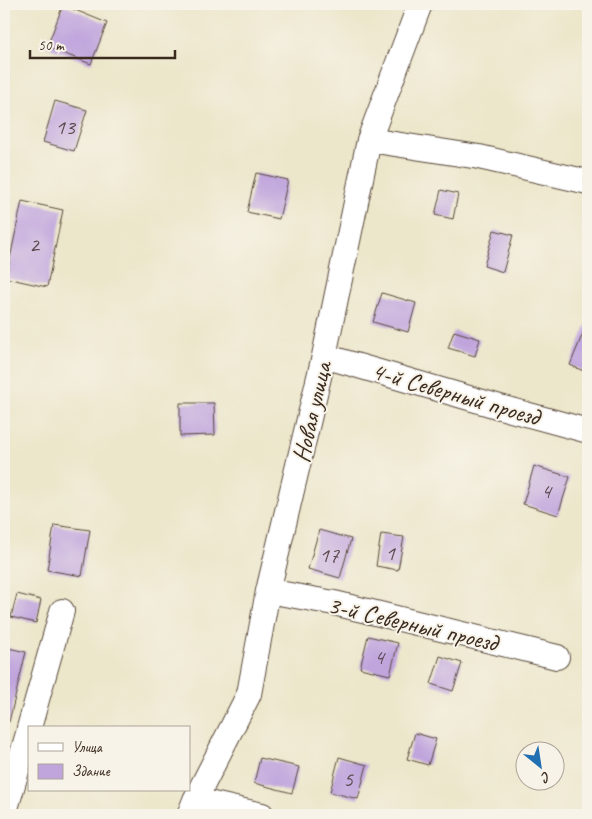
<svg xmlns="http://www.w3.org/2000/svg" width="592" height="819" font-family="Caveat,sans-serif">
	<rect width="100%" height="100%" fill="#f7f3e8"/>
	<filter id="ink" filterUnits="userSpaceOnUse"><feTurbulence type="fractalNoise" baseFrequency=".02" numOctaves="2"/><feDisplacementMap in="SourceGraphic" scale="10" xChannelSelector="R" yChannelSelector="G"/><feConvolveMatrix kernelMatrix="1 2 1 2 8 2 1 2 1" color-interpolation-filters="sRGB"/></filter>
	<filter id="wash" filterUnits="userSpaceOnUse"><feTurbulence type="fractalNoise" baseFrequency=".0096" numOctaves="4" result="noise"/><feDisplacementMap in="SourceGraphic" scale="20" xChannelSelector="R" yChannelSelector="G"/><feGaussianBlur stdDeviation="1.12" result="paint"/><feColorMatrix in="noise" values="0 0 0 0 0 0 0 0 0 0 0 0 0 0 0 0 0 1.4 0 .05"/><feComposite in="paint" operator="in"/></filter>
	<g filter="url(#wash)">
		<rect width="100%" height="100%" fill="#ece6ca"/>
		<g id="blocks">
			<path fill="#c0a5dd" d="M 63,5 L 107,23 L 91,64 L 47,47 Z
				M 55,101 L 87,110 L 74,151 L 43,142 Z
				M 256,173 L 288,180 L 279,219 L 247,212 Z
				M 441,190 L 458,194 L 453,219 L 435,215 Z
				M 22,201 L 63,210 L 47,287 L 6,278 Z
				M 494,230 L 513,235 L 503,272 L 484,266 Z
				M 382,293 L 416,303 L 408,332 L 373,322 Z
				M 588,321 L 588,373 L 570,365 Z
				M 454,331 L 480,339 L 475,356 L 448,348 Z
				M 180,403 L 214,403 L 215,435 L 180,436 Z
				M 534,466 L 570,477 L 558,515 L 523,504 Z
				M 54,525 L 90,530 L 82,576 L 47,570 Z
				M 319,530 L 351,539 L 340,578 L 308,569 Z
				M 381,534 L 404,537 L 398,570 L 376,566 Z
				M 17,594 L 41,600 L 36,623 L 11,617 Z
				M 368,636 L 398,643 L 390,675 L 360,668 Z
				M 4,647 L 26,652 L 9,722 L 4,721 Z
				M 440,656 L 462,663 L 453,691 L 431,684 Z
				M 415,733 L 436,739 L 428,765 L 407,759 Z
				M 339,757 L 367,765 L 358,799 L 330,792 Z
				M 260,758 L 299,767 L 292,793 L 254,783 Z"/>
		</g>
	</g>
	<g filter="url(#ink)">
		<use href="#blocks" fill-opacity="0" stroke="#564638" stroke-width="1"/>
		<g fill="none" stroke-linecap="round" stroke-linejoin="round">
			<defs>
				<path id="minor" d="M 369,140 L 479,157 L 588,182
					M 324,356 L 500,407 L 588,431
					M 268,591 L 334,603 L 557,657
					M 29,728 L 62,611
					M 195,800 L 262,815
					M 4,815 L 29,730
					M 189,815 L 195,800 L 249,694 L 268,591 L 324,356 L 369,140 L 420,4"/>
			</defs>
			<use href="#minor" stroke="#564638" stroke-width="26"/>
			<use href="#minor" stroke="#fff" stroke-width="24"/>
		</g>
	</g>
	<g text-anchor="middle" stroke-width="4" stroke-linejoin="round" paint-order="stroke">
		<g font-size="22" fill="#5c494e">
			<text x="65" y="134">13</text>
			<text x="34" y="252">2</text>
			<text x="546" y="498">4</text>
			<text x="390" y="560">1</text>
			<text x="329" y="562">17</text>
			<text x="379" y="664">4</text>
			<text x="348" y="786">5</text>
		</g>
		<g font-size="25" fill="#3b2a1e" stroke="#f7f3e8">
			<text transform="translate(456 393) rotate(16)" y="9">4-й Северный проезд</text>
			<text transform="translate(311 412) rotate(-77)" y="9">Новая улица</text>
			<text transform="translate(413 623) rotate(13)" y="9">3-й Северный проезд</text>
		</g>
	</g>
	<rect width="592" height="819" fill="none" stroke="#f7f3e8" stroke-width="20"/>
	<rect x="28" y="726" width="162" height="65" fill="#f7f3e8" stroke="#aca397"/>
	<rect x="38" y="743" width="25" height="8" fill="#ffffff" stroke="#aca397"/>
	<text x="72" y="752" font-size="15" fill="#3b2a1e">Улица</text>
	<rect x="38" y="764" width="25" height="15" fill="#c0a5dd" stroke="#aca397"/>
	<text x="72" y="776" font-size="15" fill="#3b2a1e">Здание</text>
	<g transform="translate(540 766) rotate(150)"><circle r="24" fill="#f7f3e8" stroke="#aca397"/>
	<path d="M0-4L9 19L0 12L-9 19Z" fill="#1f6fb2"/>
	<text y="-8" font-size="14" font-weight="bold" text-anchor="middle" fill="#3b2a1e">С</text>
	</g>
	<path d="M30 50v8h145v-8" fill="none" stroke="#3b2a1e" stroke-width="2.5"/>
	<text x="38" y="50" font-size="15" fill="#3b2a1e" stroke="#f7f3e8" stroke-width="4" paint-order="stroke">50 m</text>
</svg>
